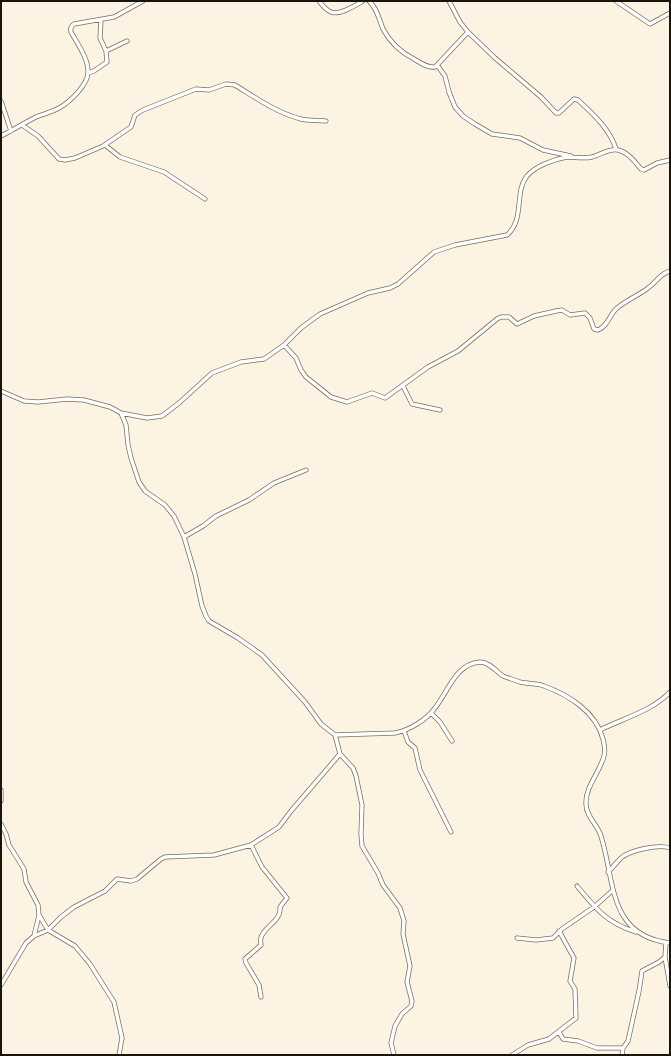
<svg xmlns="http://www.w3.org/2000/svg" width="671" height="1056" font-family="Jost,sans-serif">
	<rect width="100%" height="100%" fill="#fdf3e3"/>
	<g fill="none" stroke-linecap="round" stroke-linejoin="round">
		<defs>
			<path id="street" d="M 319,1 C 322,5 326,10 331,12 C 339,16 356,5 363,1
				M 369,1 C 377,8 379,19 383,29 C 390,42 402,53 414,59 C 421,63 427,68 435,67 L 437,65 L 468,32
				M 449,1 L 460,22 L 468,32 L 495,58 L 541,97 L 556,113 L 559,113 L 574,99 L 578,100 C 593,114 610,129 616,149
				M 616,1 L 650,24 L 670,13
				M 101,20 L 100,38 L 106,51
				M 437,65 L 445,76 L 449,92 L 455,107 L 463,116 L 475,124 L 492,134 L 520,138 L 543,150 L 571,156
				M 88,73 L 94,71 L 107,62 L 106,51 L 127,41
				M 1,101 L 11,131
				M 22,125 L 38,136 L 59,159 L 65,160 L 75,158 L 103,146 L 131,127 L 135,115 L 143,110 L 196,89 L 209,90 L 226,84 L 235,85 C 256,98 277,113 301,119 C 308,121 318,120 326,121
				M 1,136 C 13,130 24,123 36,117 C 43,114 52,112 59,108 C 70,102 89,84 88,71 C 88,58 77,43 71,32 C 70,28 71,26 74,24 L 114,17 L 143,1
				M 105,145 L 120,157 L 164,172 L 205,199
				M 284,345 L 296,358 L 301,370 L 306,377 L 331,397 L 347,402 L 372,393 L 385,398 L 428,367 L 458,351 L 497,319 L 501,317 L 509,317 L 517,324 L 534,316 L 556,311 L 562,310 L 570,315 L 585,313 L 590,318 L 594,329 L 598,330 C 608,326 609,316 616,309 C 626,300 638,296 648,288 C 657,282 659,274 670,271
				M 403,386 L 412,404 L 440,410
				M 1,391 L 24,401 L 38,402 L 67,399 L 84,400 L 110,407 L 121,413 L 126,425 L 128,445 L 131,458 L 139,482 L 145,491 L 165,505 L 174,516 L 184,537 L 195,574 L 202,606 L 206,616 L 209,621 L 238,638 L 262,655 L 305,702 L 321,724 L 335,735 L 395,733 C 410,730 426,720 435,708 C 448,692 455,664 480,662 C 489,662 496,671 503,676 C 508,678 515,680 520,682 C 528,684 537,683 544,686 C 569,695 596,712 603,739 C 604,744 606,750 604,756 C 600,772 585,787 586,804 C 586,817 598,825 601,836 C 615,881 608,936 670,943
				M 121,413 L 147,418 L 162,416 L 179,403 L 212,373 L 241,362 L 264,359 L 284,345 L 301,328 L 320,314 L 368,293 L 390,288 L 398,284 L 434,252 L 455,245 L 507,235 C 525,220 514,192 527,176 C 535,166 555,159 567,157 C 576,157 583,159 592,157 C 600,155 609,148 618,150 C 628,152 635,162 641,169 L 644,170 L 657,163 L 670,160
				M 184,537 L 203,526 L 216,516 L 249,500 L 274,483 L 306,470
				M 431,713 L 440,722 L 452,741
				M 600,730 C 622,719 654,710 670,692
				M 404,731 L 408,742 L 415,748 L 420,770 L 451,832
				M 335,735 L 340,754 L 353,768 L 356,776 L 362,805 L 361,834 L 362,846 L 378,873 L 383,885 L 400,908 L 404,921 L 403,934 L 410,966 L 407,982 L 412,1001 L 411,1006 L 402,1014 L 395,1026 L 391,1043 L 394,1055
				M 1,790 L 1,801
				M 1,824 L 6,834 L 9,845 L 24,869 L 26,882 L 38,905 L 39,915 L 34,936
				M 251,845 L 262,867 L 287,898 L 280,907 C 282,921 263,927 261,938 C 260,940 261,943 261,945 L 245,959 L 246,963 L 259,985 L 261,997
				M 608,872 C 613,867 617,862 621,858 C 630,850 659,844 670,848
				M 577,886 C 596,909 607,923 636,932
				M 39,915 L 48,930 L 75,946 L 90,964 L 114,1002 L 122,1038 L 119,1055
				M 517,938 L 536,940 L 553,938 L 562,929 L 594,907 L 612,891
				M 665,957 L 670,986
				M 1,985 L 26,943 L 34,936 L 48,930 L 61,917 L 74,907 L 105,891 L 117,879 L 131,881 L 137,879 L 161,859 L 165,857 L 214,855 L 251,845 L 279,827 L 291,811 L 340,754
				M 559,1032 L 563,1039 L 578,1041 L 597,1048 L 623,1048
				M 512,1055 L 528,1045 L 549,1039 L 576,1018 L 575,989 L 570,981 L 574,958 L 559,931
				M 622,1055 L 623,1048 L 628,1041 L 639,991 L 642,971 L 659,962 L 665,957 L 666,943"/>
		</defs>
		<use href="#street" stroke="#796e5c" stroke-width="5"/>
		<use href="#street" stroke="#fff" stroke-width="3.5"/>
	</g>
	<rect width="671" height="1056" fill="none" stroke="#19150e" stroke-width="4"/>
</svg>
